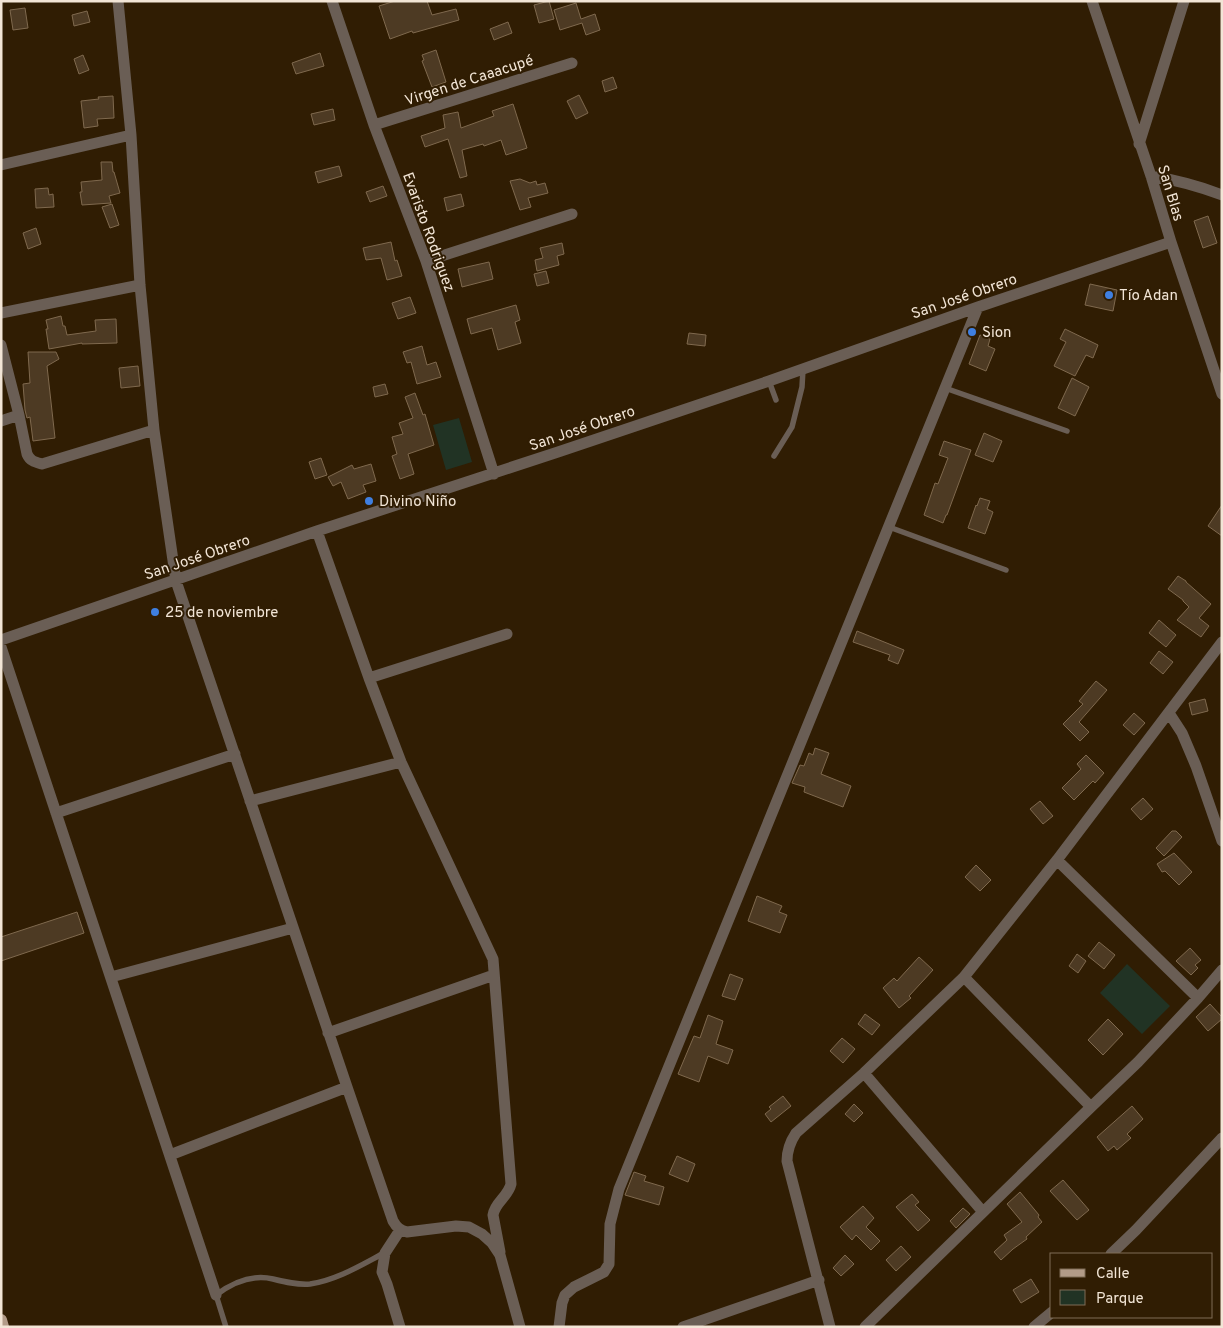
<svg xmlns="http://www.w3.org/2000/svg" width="1223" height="1328" font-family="Overpass,sans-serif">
	<rect width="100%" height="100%" fill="#301d03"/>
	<path fill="#213324" d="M 459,418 L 472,462 L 446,470 L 433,425 Z
		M 1127,964 L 1170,1006 L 1142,1034 L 1100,993 Z"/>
	<path fill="#4d3a23" stroke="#7f694e" d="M 395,1 L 427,1 L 432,15 L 456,9 L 459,20 L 413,33 L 412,31 L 390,39 L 379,6 Z
		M 549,1 L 554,19 L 539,23 L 534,5 Z
		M 576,3 L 581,19 L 595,14 L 600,30 L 586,35 L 582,23 L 560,30 L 554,10 Z
		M 25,8 L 28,28 L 13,30 L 10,10 Z
		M 87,11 L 90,22 L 74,26 L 72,15 Z
		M 508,22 L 512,33 L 494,40 L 490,29 Z
		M 436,50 L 446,82 L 432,87 L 422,61 L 424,60 L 422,55 Z
		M 320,53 L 324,66 L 296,74 L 292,63 Z
		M 83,55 L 89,70 L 79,74 L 74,59 Z
		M 613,77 L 617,88 L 605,92 L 602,81 Z
		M 579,95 L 588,113 L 576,119 L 567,101 Z
		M 113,96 L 114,118 L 97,119 L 98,126 L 84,128 L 81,101 L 99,99 L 98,97 Z
		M 513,104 L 527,148 L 506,155 L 501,140 L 484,146 L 483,144 L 462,150 L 467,176 L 460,178 L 448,139 L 425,147 L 421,136 L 445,128 L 443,115 L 458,112 L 461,128 L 494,116 L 492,111 Z
		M 333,109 L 335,120 L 314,125 L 311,114 Z
		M 101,162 L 112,162 L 113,172 L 114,172 L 120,193 L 109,196 L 111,203 L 82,205 L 80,192 L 82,192 L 81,182 L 102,180 Z
		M 339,166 L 342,176 L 318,183 L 315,172 Z
		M 520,179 L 530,183 L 536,181 L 537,185 L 545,183 L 548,193 L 528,198 L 531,207 L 520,210 L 510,181 Z
		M 383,186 L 387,196 L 370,202 L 366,192 Z
		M 48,188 L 49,195 L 53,194 L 54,207 L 36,208 L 35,189 Z
		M 461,194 L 464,206 L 447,211 L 444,198 Z
		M 112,204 L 119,225 L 110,228 L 102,207 Z
		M 1208,216 L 1217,243 L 1203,248 L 1194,221 Z
		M 36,228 L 41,244 L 28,249 L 23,233 Z
		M 391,242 L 395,261 L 397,260 L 402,276 L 387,280 L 381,258 L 366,260 L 363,248 Z
		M 562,243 L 564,254 L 557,256 L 559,265 L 537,271 L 535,260 L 543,258 L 540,248 Z
		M 489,262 L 493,279 L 462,287 L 458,269 Z
		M 546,271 L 549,283 L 537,286 L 534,274 Z
		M 1090,284 L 1117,290 L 1113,311 L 1085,305 Z
		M 410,297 L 416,313 L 398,319 L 392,303 Z
		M 516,305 L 520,320 L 515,322 L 521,343 L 498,350 L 492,328 L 471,334 L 467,319 Z
		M 61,316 L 63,326 L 65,326 L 67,335 L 96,331 L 95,320 L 116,319 L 117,343 L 82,344 L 82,343 L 49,349 L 46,329 L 48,329 L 46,320 Z
		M 1065,329 L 1098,345 L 1093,358 L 1086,355 L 1075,376 L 1054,366 L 1066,342 L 1060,339 Z
		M 689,333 L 706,335 L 705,346 L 687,344 Z
		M 980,335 L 990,339 L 988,346 L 995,349 L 986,371 L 969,364 Z
		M 422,346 L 427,365 L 436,362 L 441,377 L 417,384 L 411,362 L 407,363 L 403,352 Z
		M 28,352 L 56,352 L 59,359 L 47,366 L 55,438 L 33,441 L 30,417 L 27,418 L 25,410 L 23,384 L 30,383 Z
		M 138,366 L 140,386 L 121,388 L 119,368 Z
		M 1072,378 L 1089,387 L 1075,416 L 1058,408 Z
		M 385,384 L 388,394 L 375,397 L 373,387 Z
		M 415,393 L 423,415 L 425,414 L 434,445 L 408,454 L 414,474 L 400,479 L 392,456 L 397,454 L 392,437 L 403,434 L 399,423 L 413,418 L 405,397 Z
		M 984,433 L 1002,441 L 993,462 L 975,455 Z
		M 944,441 L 971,450 L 947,515 L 946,515 L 943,523 L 924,515 L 935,483 L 938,484 L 948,458 L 939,455 Z
		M 321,458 L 327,475 L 315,479 L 309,462 Z
		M 371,464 L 376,481 L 363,485 L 366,492 L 348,499 L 341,482 L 333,486 L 328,477 L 352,465 L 354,469 Z
		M 980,498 L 990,501 L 987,509 L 993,512 L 985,534 L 968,528 L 976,505 L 977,506 Z
		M 1222,505 L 1222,536 L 1208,526 Z
		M 1178,576 L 1186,581 L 1186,582 L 1211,604 L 1199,618 L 1209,626 L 1201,637 L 1177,620 L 1189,607 L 1183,601 L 1183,600 L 1168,589 Z
		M 1159,620 L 1176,635 L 1166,647 L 1149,633 Z
		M 857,631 L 904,650 L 898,664 L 888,660 L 890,655 L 853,642 Z
		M 1159,651 L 1173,662 L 1163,674 L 1150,663 Z
		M 1096,681 L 1107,690 L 1079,722 L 1089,732 L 1080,741 L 1063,724 L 1083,704 L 1079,701 Z
		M 1205,699 L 1208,711 L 1192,715 L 1189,703 Z
		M 1134,713 L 1145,723 L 1134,735 L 1123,725 Z
		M 815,748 L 829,753 L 821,774 L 851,786 L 843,807 L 804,792 L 805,787 L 792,783 L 800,765 L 804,766 L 809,753 L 813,755 Z
		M 1086,755 L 1104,773 L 1095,783 L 1093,781 L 1074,800 L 1062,788 L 1081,769 L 1077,764 Z
		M 1143,798 L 1153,809 L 1141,820 L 1131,809 Z
		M 1040,801 L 1053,816 L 1043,824 L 1030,809 Z
		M 1172,831 L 1176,831 L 1182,837 L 1164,856 L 1156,848 Z
		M 1174,853 L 1192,872 L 1179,885 L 1165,871 L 1162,872 L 1157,864 Z
		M 976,865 L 991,880 L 980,891 L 965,877 Z
		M 757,896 L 782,906 L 779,912 L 787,915 L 780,933 L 748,921 Z
		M 77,912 L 84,933 L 1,961 L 1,937 Z
		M 1099,942 L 1115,955 L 1104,969 L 1088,956 Z
		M 1190,948 L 1201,960 L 1195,965 L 1198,968 L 1191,975 L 1176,961 Z
		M 1077,954 L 1086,961 L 1078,973 L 1069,966 Z
		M 919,957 L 933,970 L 909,996 L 911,998 L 899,1008 L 883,988 L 894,978 L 897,981 Z
		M 730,974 L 743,979 L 735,1000 L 722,996 Z
		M 1210,1004 L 1222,1017 L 1222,1019 L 1208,1031 L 1196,1017 Z
		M 865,1014 L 880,1025 L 872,1035 L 858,1024 Z
		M 708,1015 L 723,1021 L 716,1044 L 733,1050 L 728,1064 L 708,1056 L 699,1082 L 678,1074 L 694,1036 L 700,1038 Z
		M 1108,1019 L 1123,1034 L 1103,1055 L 1088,1040 Z
		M 842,1038 L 855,1049 L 843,1063 L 830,1051 Z
		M 783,1096 L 791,1106 L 771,1122 L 765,1114 L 771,1109 L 769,1107 Z
		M 854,1104 L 863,1113 L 854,1122 L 845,1114 Z
		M 1132,1106 L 1143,1119 L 1127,1134 L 1131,1138 L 1117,1150 L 1114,1146 L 1108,1151 L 1097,1137 Z
		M 677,1156 L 695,1164 L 688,1182 L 669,1174 Z
		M 634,1172 L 646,1176 L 644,1181 L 664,1187 L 659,1205 L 625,1195 Z
		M 1063,1180 L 1089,1210 L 1077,1220 L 1050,1191 Z
		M 1020,1192 L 1039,1215 L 1038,1217 L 1042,1222 L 1026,1237 L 1027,1239 L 1013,1249 L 1001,1260 L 994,1252 L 1007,1240 L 1004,1235 L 1022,1222 L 1007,1204 Z
		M 912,1194 L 919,1202 L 915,1205 L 930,1220 L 918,1231 L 896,1207 Z
		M 863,1206 L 874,1218 L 866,1227 L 880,1241 L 871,1250 L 856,1235 L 852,1240 L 840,1227 Z
		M 963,1208 L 970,1214 L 956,1228 L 950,1221 Z
		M 901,1246 L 911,1257 L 896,1271 L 886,1260 Z
		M 845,1255 L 854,1264 L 841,1276 L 833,1268 Z
		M 1031,1279 L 1039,1292 L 1021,1303 L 1013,1290 Z"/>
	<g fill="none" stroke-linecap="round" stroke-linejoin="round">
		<path stroke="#6a5e55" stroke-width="5.5" d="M 769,381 L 776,400
			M 945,388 L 1067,431
			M 774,456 L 792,427 L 802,387 L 803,369
			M 889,527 L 1006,570
			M 226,1327 L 216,1295 C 232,1283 252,1274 273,1279 C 285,1282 297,1285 310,1284 C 337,1280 361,1265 384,1253"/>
		<path stroke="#6a5e55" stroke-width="11" d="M 118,1 L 131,135 L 140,285 L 154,430 L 176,581 L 347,1087 L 393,1221 C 397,1228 400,1230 407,1232 L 456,1226 L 469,1227 L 482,1234 L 492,1243 L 500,1255 L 520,1327
			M 332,1 L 374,125 L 426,261 L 494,474
			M 1092,1 L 1151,176 L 1171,242 L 1222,394
			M 374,125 L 572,63
			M 1139,144 L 1184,1
			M 1,165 L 131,135
			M 1151,176 C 1176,180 1199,186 1222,195
			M 426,261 L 572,214
			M 1,313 L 140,285
			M 1,345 L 19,415 L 27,454 C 30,461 35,462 42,464 L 154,430
			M 1,421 L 19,415
			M 317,531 L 369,678 L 401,762 L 493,959 L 511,1184 C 508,1197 495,1202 493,1215 L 500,1252
			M 1,640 L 317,531 L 558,452 L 769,381 L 978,307 L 1171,242
			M 1,647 L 216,1295
			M 369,678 L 507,634
			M 1169,713 L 1182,733 L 1196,766 L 1222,841
			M 250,801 L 401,762
			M 56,813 L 235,754
			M 1057,860 L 1198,998
			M 111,977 L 293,928
			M 964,977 L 1091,1107
			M 328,1033 L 494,975
			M 864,1073 L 983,1212
			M 170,1155 L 347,1087
			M 1111,1254 L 1136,1230 L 1222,1138
			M 400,1327 L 387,1284 L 382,1272 L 385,1253 L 400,1230
			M 559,1327 L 562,1303 L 565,1295 L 574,1287 L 604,1272 L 609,1264 L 610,1224 L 619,1189 L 978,307
			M 683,1327 L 819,1280
			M 830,1327 L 787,1161 C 787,1150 790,1142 796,1133 L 864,1073 L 964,977 L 1057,860 L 1222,642
			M 865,1327 L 1091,1107 L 1138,1062 L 1198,998 L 1222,970
			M 1034,1327 L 1052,1312"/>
		<path stroke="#b29b88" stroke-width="12" d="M 1,1320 L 3,1327"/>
	</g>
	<g fill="#3f7fe0" stroke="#301d03" stroke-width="2">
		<circle cx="1109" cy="295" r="5"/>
		<circle cx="972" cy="332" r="5"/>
		<circle cx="369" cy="501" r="5"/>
		<circle cx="155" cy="612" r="5"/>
	</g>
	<g text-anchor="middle" stroke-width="4" stroke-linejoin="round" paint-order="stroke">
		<g font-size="15" fill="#f2e5d6" stroke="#301d03">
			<text transform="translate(469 80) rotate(-18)" y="5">Virgen de Caaacupé</text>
			<text transform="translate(1171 193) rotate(73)" y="5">San Blas</text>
			<text transform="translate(429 232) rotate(70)" y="5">Evaristo Rodriguez</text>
			<text transform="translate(964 296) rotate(-19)" y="5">San José Obrero</text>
			<text transform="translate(582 428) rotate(-19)" y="5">San José Obrero</text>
			<text transform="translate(197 557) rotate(-19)" y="5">San José Obrero</text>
		</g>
		<g font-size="15" fill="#f2e5d6" stroke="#301d03" text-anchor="start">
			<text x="1119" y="300">Tío Adan</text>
			<text x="982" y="337">Sion</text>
			<text x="379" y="506">Divino Niño</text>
			<text x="165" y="617">25 de noviembre</text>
		</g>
	</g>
	<rect width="1223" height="1328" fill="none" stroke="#f2e5d6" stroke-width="5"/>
	<rect x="1050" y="1253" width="162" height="65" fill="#301d03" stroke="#7e6d57"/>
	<rect x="1060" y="1269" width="25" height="8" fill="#b29b88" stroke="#7e6d57"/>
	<text x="1096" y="1278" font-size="15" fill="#f2e5d6">Calle</text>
	<rect x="1060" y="1290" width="25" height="15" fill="#213324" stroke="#7e6d57"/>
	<text x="1096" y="1303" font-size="15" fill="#f2e5d6">Parque</text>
</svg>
